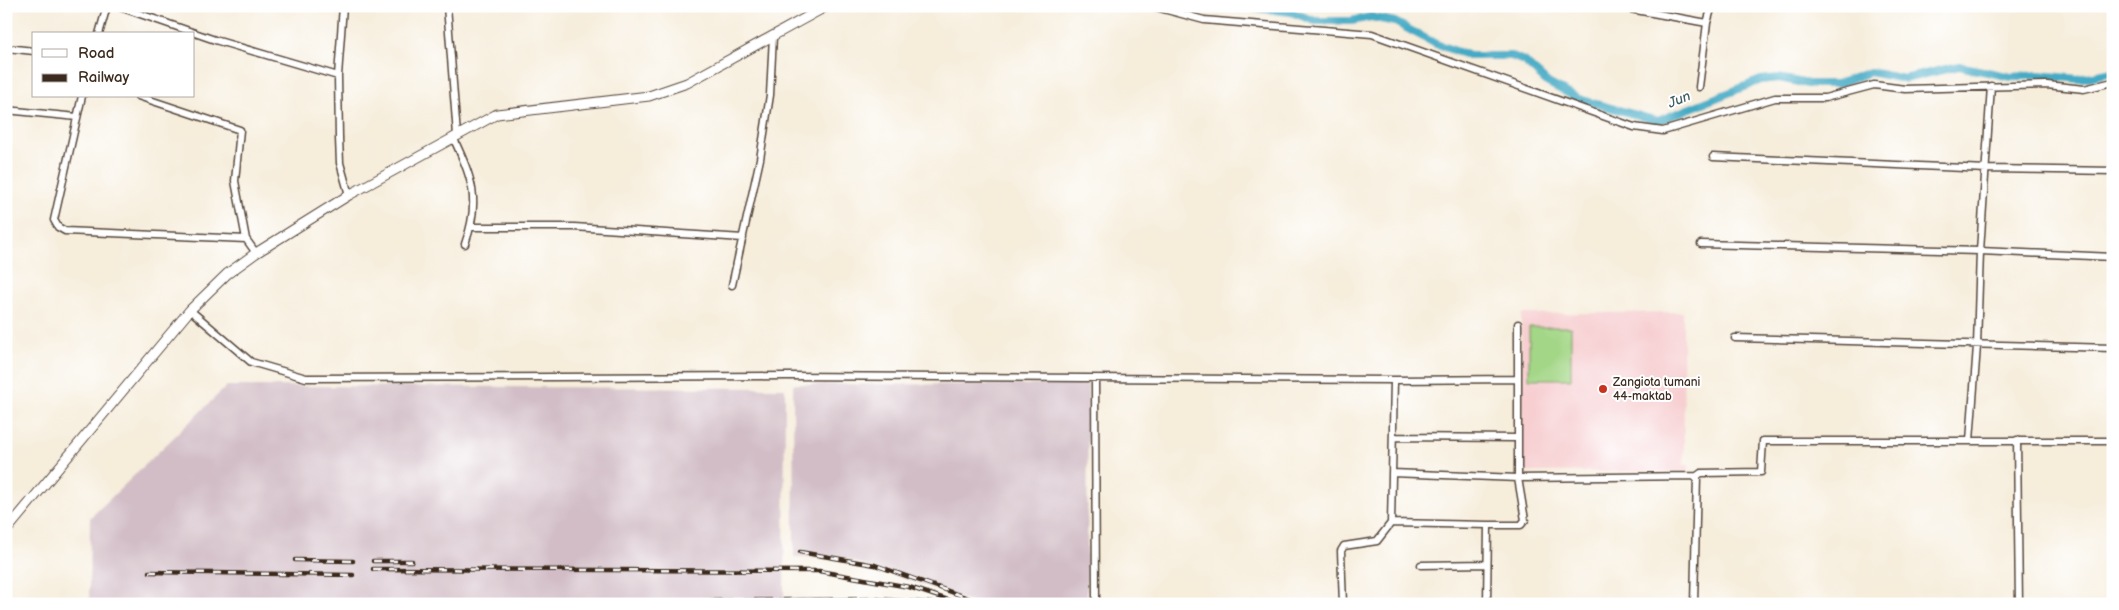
<svg xmlns="http://www.w3.org/2000/svg" width="2119" height="610" font-family="'Balsamiq Sans',sans-serif">
	<rect width="100%" height="100%" fill="#fff"/>
	<filter id="ink" filterUnits="userSpaceOnUse"><feTurbulence type="fractalNoise" baseFrequency=".02" numOctaves="2"/><feDisplacementMap in="SourceGraphic" scale="10" xChannelSelector="R" yChannelSelector="G"/><feConvolveMatrix kernelMatrix="1 2 1 2 8 2 1 2 1" color-interpolation-filters="sRGB"/></filter>
	<filter id="wash" filterUnits="userSpaceOnUse"><feTurbulence type="fractalNoise" baseFrequency=".0096" numOctaves="4" result="noise"/><feDisplacementMap in="SourceGraphic" scale="20" xChannelSelector="R" yChannelSelector="G"/><feGaussianBlur stdDeviation="1.12" result="paint"/><feColorMatrix in="noise" values="0 0 0 0 0 0 0 0 0 0 0 0 0 0 0 0 0 1.4 0 .05"/><feComposite in="paint" operator="in"/></filter>
	<g filter="url(#wash)">
		<rect width="100%" height="100%" fill="#f6eddb"/>
		<path fill="#f7cfd1" d="M 1683,312 L 1684,465 L 1689,465 L 1689,471 L 1523,472 L 1521,314 Z"/>
		<path fill="#d2bdc6" d="M 793,384 L 1088,385 L 1087,604 L 976,604 L 843,558 L 794,557 Z
			M 227,386 L 785,388 L 784,604 L 89,604 L 90,518 Z"/>
		<path fill="#a3d686" stroke="#6f8052" d="M 1529,327 L 1571,327 L 1571,379 L 1529,379 Z"/>
		<g fill="none" stroke-linecap="round" stroke-linejoin="round">
			<path stroke="#45aac5" stroke-width="8" d="M 1240,6 L 1291,12 L 1315,21 L 1351,21 L 1371,17 L 1395,22 L 1436,44 L 1470,56 L 1511,56 L 1524,61 L 1548,83 L 1579,99 L 1658,121 L 1761,80 L 1779,78 L 1808,84 L 1837,84 L 1870,72 L 1904,79 L 1959,66 L 2011,77 L 2040,75 L 2078,79 L 2113,72"/>
		</g>
	</g>
	<g filter="url(#ink)">
		<g fill="none" stroke-linecap="round" stroke-linejoin="round">
			<defs>
				<path id="minor" d="M 117,6 L 215,40 L 338,76
					M 343,6 L 338,76 L 339,138 L 340,163 L 349,195
					M 447,6 L 457,135
					M 1152,6 L 1204,20 L 1372,34 L 1634,127 L 1663,131 L 1775,98 L 1825,98 L 1874,85 L 1905,89 L 2047,85 L 2084,89 L 2113,82
					M 1614,6 L 1707,23 L 1712,6
					M 99,34 L 107,6
					M 6,48 L 34,51
					M 1699,87 L 1707,23
					M 82,96 L 54,220 L 58,227 L 65,231 L 246,239
					M 138,96 L 240,130 L 235,181 L 246,239 L 256,253
					M 6,110 L 77,117
					M 453,137 C 472,178 481,200 465,244
					M 1713,157 L 1987,169 L 2113,171
					M 471,227 L 574,227 L 743,238
					M 1701,244 L 1980,251 L 2113,257
					M 732,285 L 760,159 L 770,95 L 773,36
					M 190,310 L 251,362 L 306,378 L 787,376 L 1394,380 L 1518,379
					M 1735,338 L 2113,348
					M 1095,379 L 1096,604
					M 1394,437 L 1518,438
					M 2017,440 L 2019,604
					M 1970,441 L 1977,346 L 1980,251 L 1991,86
					M 1392,473 L 1518,478 L 1697,476 L 1701,473 L 1761,472 L 1763,441 L 2113,441
					M 1391,523 L 1394,380
					M 1421,565 L 1486,564
					M 1343,604 L 1341,551 L 1344,546 L 1377,541 L 1391,523 L 1488,525
					M 1475,604 L 1487,603
					M 1487,604 L 1488,525 L 1521,525 L 1525,520 L 1518,478 L 1518,324
					M 1694,604 L 1697,476"/>
				<path id="secondary" d="M 6,531 L 190,310 L 227,274 L 256,253 L 349,195 L 497,114 L 649,96 L 687,83 L 827,6"/>
			</defs>
			<use href="#minor" stroke="#57473a" stroke-width="9"/>
			<use href="#secondary" stroke="#57473a" stroke-width="11"/>
			<use href="#minor" stroke="#fff" stroke-width="6"/>
			<use href="#secondary" stroke="#fff" stroke-width="9"/>
			<defs>
				<path id="rail" d="M 800,552 L 875,565 L 985,604
					M 295,560 L 353,561
					M 373,561 L 412,561
					M 373,569 L 819,571 L 909,587 L 960,604
					M 149,572 L 353,575
					M 709,601 L 877,599 L 944,604"/>
			</defs>
			<use href="#rail" stroke="#3b2a1e" stroke-width="4.5"/>
			<use href="#rail" stroke="#fff" stroke-width="2.5" stroke-dasharray="8" stroke-linecap="butt"/>
		</g>
	</g>
	<circle fill="#c8321e" stroke="#fff" stroke-width="2" cx="1603" cy="389" r="5"/>
	<g text-anchor="middle" stroke-width="4" stroke-linejoin="round" paint-order="stroke">
		<g font-size="12" fill="#3b2a1e" stroke="#fff" text-anchor="start">
			<text x="1613" y="386">Zangiota tumani<tspan x="1613" dy="14">44-maktab</tspan></text>
		</g>
		<g font-size="14" font-style="italic" fill="#3f5d61" stroke="#fff">
			<text transform="translate(1679 99) rotate(-22)" y="5">Jun</text>
		</g>
	</g>
	<rect width="2119" height="610" fill="none" stroke="#fff" stroke-width="25"/>
	<rect x="32" y="32" width="162" height="65" fill="#ffffff" stroke="#b1aaa5"/>
	<rect x="42" y="49" width="25" height="8" fill="#ffffff" stroke="#b1aaa5"/>
	<text x="78" y="58" font-size="15" fill="#3b2a1e">Road</text>
	<rect x="42" y="74" width="25" height="8" fill="#3b2a1e" stroke="#b1aaa5"/>
	<text x="78" y="82" font-size="15" fill="#3b2a1e">Railway</text>
</svg>
